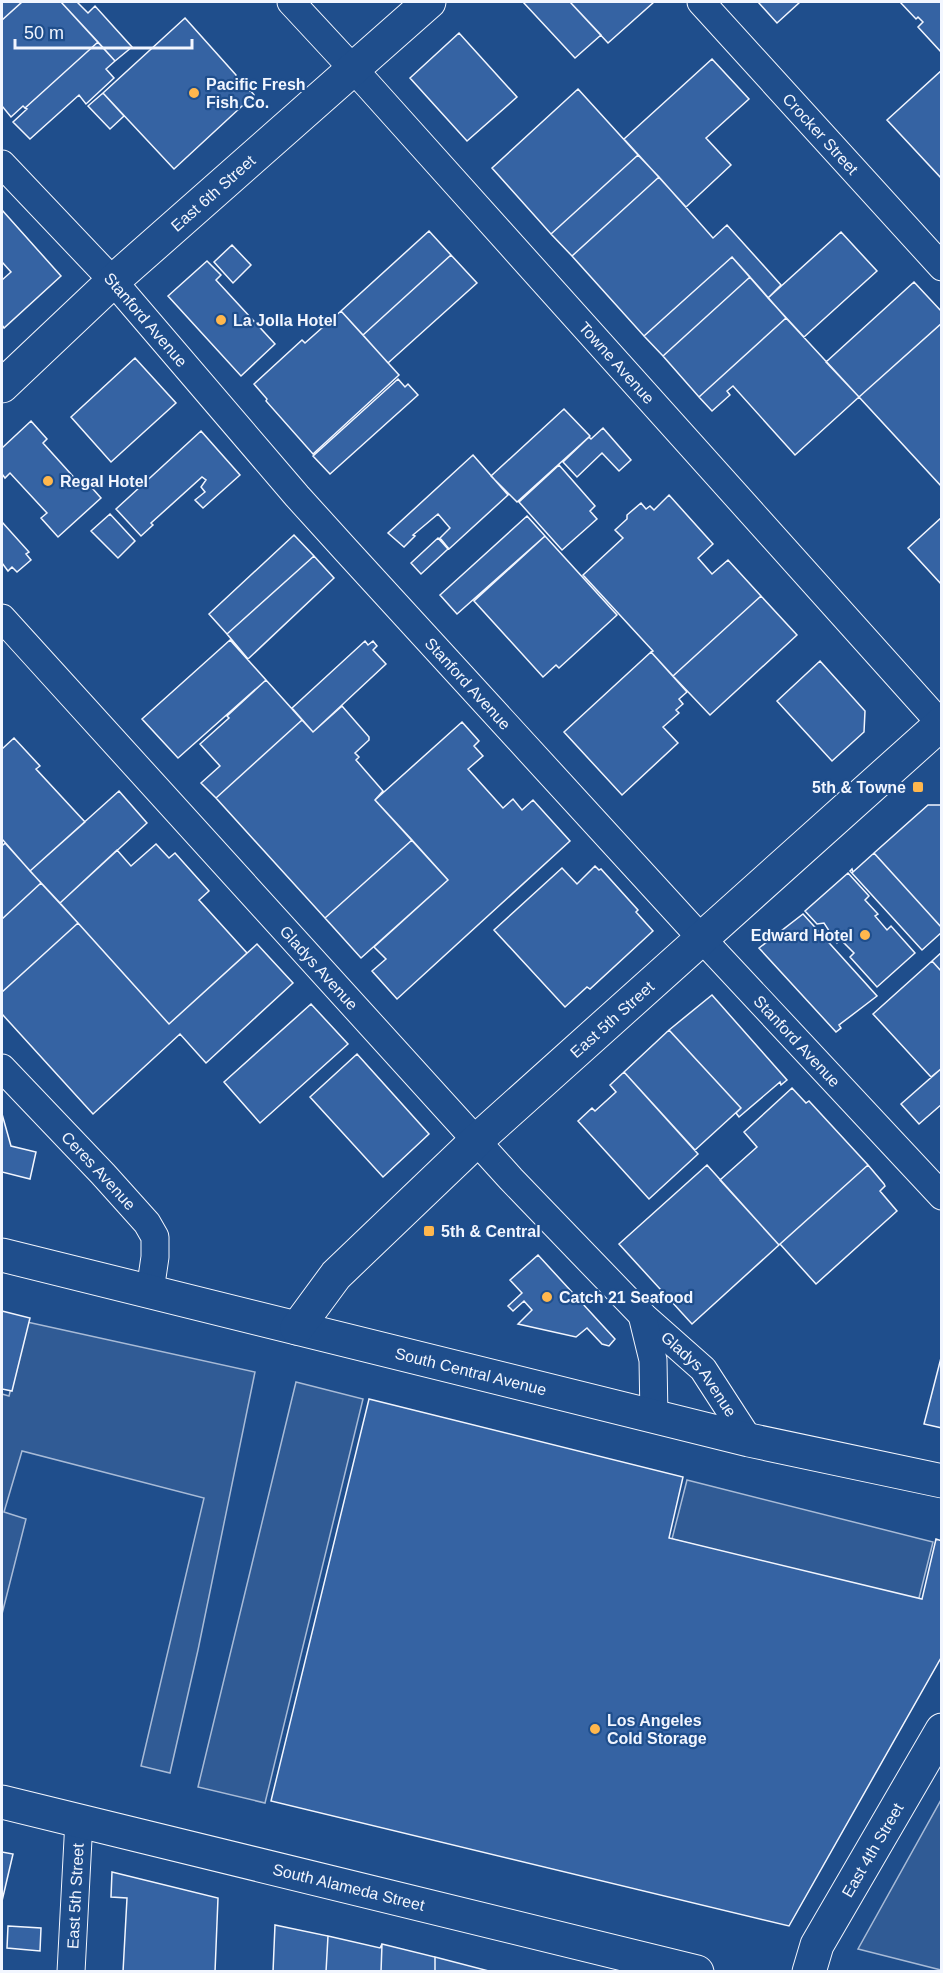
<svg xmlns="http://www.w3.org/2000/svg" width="943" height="1973" font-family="Arial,sans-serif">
	<rect width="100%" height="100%" fill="#1f4e8c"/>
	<path fill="#305b95" stroke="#a8bbd7" stroke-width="1.5" d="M 27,1322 L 255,1372 L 198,1650 L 170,1773 L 141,1766 L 204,1498 L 22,1451 L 4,1512 L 26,1519 L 2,1614 L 2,1394 L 9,1396 Z
		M 296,1382 L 363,1399 L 265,1803 L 198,1787 Z
		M 687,1480 L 933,1542 L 918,1602 L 672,1539 Z
		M 941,1800 L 941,1970 L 858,1949 Z"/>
	<path fill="#3563a3" stroke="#f2f6ff" stroke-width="1.5" d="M 2,2 L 22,2 L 2,20 Z
		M 22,2 L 61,2 L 98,42 L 25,108 L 23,106 L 11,117 L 2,106 L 2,20 Z
		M 61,2 L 77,2 L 88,13 L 95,6 L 132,47 L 115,61 Z
		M 523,2 L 570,2 L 601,35 L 575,58 Z
		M 570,2 L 654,2 L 608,43 Z
		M 758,2 L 800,2 L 777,23 Z
		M 900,2 L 942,2 L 942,53 L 918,27 L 923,22 L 918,17 L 916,19 Z
		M 185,18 L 236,75 L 235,82 L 243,91 L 251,91 L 254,95 L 174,169 L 103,93 Z
		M 459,33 L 517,97 L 467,141 L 410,78 Z
		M 98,42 L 115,61 L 106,69 L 114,78 L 86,104 L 79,95 L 30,139 L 13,122 L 27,109 L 25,108 Z
		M 712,59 L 749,99 L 706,138 L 731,165 L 686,207 L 624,139 Z
		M 942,70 L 942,179 L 887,120 Z
		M 578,89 L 638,155 L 551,234 L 492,168 Z
		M 103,93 L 124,116 L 110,129 L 88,106 Z
		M 638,155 L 659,177 L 572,256 L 551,234 Z
		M 659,177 L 713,238 L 727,225 L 781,285 L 768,298 L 732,257 L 644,336 L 572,256 Z
		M 2,210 L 61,276 L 4,328 L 2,325 L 2,280 L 11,272 L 2,262 Z
		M 429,231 L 451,255 L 363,335 L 341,311 Z
		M 841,232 L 877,271 L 804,337 L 768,298 Z
		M 232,245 L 251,265 L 233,283 L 214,262 Z
		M 451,255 L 477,283 L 388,363 L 363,335 Z
		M 732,257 L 750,277 L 663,356 L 644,336 Z
		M 207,261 L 221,275 L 216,280 L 275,344 L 241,376 L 168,296 Z
		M 750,277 L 786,318 L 699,397 L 663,356 Z
		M 914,282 L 942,312 L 942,323 L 859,397 L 826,362 Z
		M 341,311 L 399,375 L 313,454 L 266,401 L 267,399 L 254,384 L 302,340 L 305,343 Z
		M 786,318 L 859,397 L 795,455 L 733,386 L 727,391 L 730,395 L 712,411 L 699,397 Z
		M 942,323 L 942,487 L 859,397 Z
		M 135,358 L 176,403 L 111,462 L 71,417 Z
		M 398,379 L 405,387 L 408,384 L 418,395 L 330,474 L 313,456 Z
		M 564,409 L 590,436 L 517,502 L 491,476 Z
		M 31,421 L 47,439 L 43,443 L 79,483 L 84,479 L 101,498 L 58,537 L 41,518 L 47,513 L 10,473 L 5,478 L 2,474 L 2,448 Z
		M 603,428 L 631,460 L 619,471 L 602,453 L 577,477 L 563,462 L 589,437 L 591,439 Z
		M 201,431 L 240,475 L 203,508 L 195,500 L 205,492 L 201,487 L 206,480 L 202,477 L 151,523 L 153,525 L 141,536 L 116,509 Z
		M 473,455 L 508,495 L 449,549 L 440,538 L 450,528 L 438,514 L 413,535 L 415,536 L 404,547 L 388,533 Z
		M 559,465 L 595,506 L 590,511 L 597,519 L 562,550 L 519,502 Z
		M 669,495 L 713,544 L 698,558 L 712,574 L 728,560 L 761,596 L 673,676 L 651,652 L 653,651 L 583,575 L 623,538 L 615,530 L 627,519 L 627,515 L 641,503 L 646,509 L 650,506 L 654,510 Z
		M 110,514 L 135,541 L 118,558 L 91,531 Z
		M 527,516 L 545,536 L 457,614 L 440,595 Z
		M 942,517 L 942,585 L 908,548 Z
		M 2,522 L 29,552 L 26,554 L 31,560 L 17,572 L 12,567 L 8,571 L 2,563 Z
		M 294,535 L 314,556 L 227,634 L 209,614 Z
		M 545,536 L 617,615 L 559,668 L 556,665 L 543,677 L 474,601 Z
		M 438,538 L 448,549 L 421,574 L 411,563 Z
		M 314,556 L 334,578 L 248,659 L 227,634 Z
		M 761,596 L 797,635 L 710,715 L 673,676 Z
		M 230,640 L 266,680 L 178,758 L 142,719 Z
		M 365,641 L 368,645 L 373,641 L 377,646 L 373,650 L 386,664 L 313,732 L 292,708 Z
		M 651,652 L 687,692 L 679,699 L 683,704 L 676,710 L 679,713 L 663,727 L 678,743 L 622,795 L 564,732 Z
		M 820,661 L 865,711 L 864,732 L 832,761 L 777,701 Z
		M 266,680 L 302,720 L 216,798 L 201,783 L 220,766 L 200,744 L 229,718 L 227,716 Z
		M 342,706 L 369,737 L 369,740 L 355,753 L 359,757 L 356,760 L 383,791 L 375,800 L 412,840 L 325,918 L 216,798 L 302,720 L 313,732 Z
		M 462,722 L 479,741 L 474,746 L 483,756 L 468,769 L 503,808 L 513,799 L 522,810 L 533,800 L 570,841 L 397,999 L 372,971 L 386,959 L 374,947 L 448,880 L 375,800 Z
		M 14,738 L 40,766 L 36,769 L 85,822 L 30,871 L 2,839 L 2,749 Z
		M 119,791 L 147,823 L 60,903 L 30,871 Z
		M 928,805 L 942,805 L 942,928 L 874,853 Z
		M 412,840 L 448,880 L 361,958 L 325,918 Z
		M 5,843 L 41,883 L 2,919 L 2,846 Z
		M 156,844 L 169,858 L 175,853 L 209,891 L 199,900 L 247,953 L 169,1024 L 60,903 L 117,850 L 131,866 Z
		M 874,853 L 942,928 L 942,932 L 922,950 L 850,871 L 852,869 L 853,872 Z
		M 595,866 L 599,870 L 601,869 L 638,910 L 636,912 L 653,931 L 590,989 L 587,987 L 565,1007 L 494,930 L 562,868 L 577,884 Z
		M 848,873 L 869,896 L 865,900 L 878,914 L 875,916 L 887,930 L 891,926 L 915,953 L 877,987 L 850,957 L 854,953 L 840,939 L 837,943 L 824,923 L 817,924 L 805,911 Z
		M 41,883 L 78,923 L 2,992 L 2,919 Z
		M 803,914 L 877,996 L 839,1025 L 841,1028 L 836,1032 L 759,948 Z
		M 78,923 L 169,1024 L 257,944 L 293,983 L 206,1063 L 180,1034 L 93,1114 L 2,1014 L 2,992 Z
		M 942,952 L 942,972 L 932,961 Z
		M 932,961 L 942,972 L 942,1068 L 931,1077 L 873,1014 Z
		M 712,995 L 787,1080 L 781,1085 L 780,1082 L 739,1117 L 736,1113 L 741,1108 L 669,1030 Z
		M 311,1004 L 348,1044 L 260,1123 L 224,1082 Z
		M 669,1030 L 741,1108 L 695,1150 L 624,1072 Z
		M 357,1054 L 429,1134 L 383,1177 L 310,1097 Z
		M 942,1068 L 942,1104 L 919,1124 L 901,1104 Z
		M 624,1072 L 698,1154 L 649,1199 L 578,1121 L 592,1108 L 595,1111 L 616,1092 L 610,1085 Z
		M 792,1088 L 806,1103 L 809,1101 L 868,1165 L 779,1245 L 720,1180 L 757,1147 L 744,1132 Z
		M 2,1114 L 11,1146 L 36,1152 L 30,1179 L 2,1172 Z
		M 707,1165 L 779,1245 L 692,1324 L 619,1244 Z
		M 868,1165 L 884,1184 L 885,1186 L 880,1191 L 897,1211 L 816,1284 L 780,1244 Z
		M 538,1255 L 615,1339 L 609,1346 L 602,1344 L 587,1328 L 576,1337 L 518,1324 L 532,1310 L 524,1301 L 513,1311 L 508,1306 L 522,1293 L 510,1280 Z
		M 2,1311 L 30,1318 L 12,1391 L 2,1389 Z
		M 942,1354 L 942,1428 L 924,1424 Z
		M 369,1399 L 683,1477 L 669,1538 L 922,1599 L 936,1539 L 942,1541 L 942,1656 L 789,1926 L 271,1801 Z
		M 2,1852 L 13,1854 L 2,1901 Z
		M 112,1872 L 218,1898 L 215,1972 L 123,1972 L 127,1898 L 111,1897 Z
		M 275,1925 L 328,1936 L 326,1972 L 273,1972 Z
		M 8,1926 L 41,1928 L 40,1951 L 7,1948 Z
		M 328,1936 L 380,1948 L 382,1944 L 381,1972 L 326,1972 Z
		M 382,1944 L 435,1957 L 435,1972 L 381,1972 Z
		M 435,1957 L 489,1971 L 489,1972 L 435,1972 Z"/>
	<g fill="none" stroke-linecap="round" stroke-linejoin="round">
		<defs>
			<g id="minor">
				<path id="s1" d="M 291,2 L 367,84 L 942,725"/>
				<path id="s2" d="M 701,2 L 942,267"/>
				<path id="s3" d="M 2,164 L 113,281 L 297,496 L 345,549 L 690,926 L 942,1196"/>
				<path id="s4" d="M 2,618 L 511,1179 L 642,1315 L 703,1369 L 749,1440"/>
				<path id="s5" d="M 2,1068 L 103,1174 L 147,1223 L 155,1237 L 155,1257 L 150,1291"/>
				<path d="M 642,1315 L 653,1360 L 654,1417"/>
				<path id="s6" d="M 71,1972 L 79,1820"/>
			</g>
			<g id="major">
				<path id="s7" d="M 2,386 L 113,281 L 429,2"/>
				<path id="s8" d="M 2,1255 L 749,1440 L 942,1481"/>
				<path id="s9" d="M 297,1328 L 336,1275 L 476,1141 L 942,723"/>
				<path id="s10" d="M 2,1802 L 697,1972"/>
				<path id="s11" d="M 809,1972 L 817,1945 L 942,1730"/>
			</g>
		</defs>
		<use href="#minor" stroke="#f2f6ff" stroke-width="29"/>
		<use href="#major" stroke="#f2f6ff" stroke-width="35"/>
		<use href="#minor" stroke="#1f4e8c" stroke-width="27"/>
		<use href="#major" stroke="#1f4e8c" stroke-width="33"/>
	</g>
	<g fill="#ffb74d" stroke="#1f4e8c" stroke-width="2">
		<circle cx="194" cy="93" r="6"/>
		<circle cx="221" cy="320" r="6"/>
		<circle cx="48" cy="481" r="6"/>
		<rect x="912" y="781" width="12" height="12" rx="3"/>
		<circle cx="865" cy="935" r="6"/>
		<rect x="423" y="1225" width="12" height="12" rx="3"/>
		<circle cx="547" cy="1297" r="6"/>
		<circle cx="595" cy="1729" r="6"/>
	</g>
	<g text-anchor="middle" stroke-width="4.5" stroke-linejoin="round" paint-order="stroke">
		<g font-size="16" font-weight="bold" fill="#f2f6ff" stroke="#1f4e8c" text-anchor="start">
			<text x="206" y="90">Pacific Fresh<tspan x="206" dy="18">Fish Co.</tspan></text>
			<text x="233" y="326">La Jolla Hotel</text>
			<text x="60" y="487">Regal Hotel</text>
			<text x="906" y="793" text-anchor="end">5th &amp; Towne</text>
			<text x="853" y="941" text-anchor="end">Edward Hotel</text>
			<text x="441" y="1237">5th &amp; Central</text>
			<text x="559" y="1303">Catch 21 Seafood</text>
			<text x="607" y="1726">Los Angeles<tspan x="607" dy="18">Cold Storage</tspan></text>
		</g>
		<g font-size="16" fill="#f2f6ff" stroke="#1f4e8c">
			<text dy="6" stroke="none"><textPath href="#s2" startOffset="178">Crocker Street</textPath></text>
			<text dy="6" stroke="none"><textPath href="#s7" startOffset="286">East 6th Street</textPath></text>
			<text dy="6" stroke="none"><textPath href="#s3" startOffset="212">Stanford Avenue</textPath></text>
			<text dy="6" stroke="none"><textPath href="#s1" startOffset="486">Towne Avenue</textPath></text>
			<text dy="6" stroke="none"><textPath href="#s3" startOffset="698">Stanford Avenue</textPath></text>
			<text dy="6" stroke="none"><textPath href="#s4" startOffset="472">Gladys Avenue</textPath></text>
			<text dy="6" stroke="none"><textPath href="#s9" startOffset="442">East 5th Street</textPath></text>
			<text dy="6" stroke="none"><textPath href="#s3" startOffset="1184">Stanford Avenue</textPath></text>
			<text dy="6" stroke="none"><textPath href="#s5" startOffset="141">Ceres Avenue</textPath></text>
			<text dy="6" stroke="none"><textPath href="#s8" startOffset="483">South Central Avenue</textPath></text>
			<text dy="6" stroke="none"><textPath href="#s4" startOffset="1029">Gladys Avenue</textPath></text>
			<text dy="6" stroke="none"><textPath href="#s11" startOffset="138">East 4th Street</textPath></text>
			<text dy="6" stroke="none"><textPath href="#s10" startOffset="357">South Alameda Street</textPath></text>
			<text dy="6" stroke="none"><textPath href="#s6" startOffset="76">East 5th Street</textPath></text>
		</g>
	</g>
	<rect width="943" height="1973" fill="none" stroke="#f2f6ff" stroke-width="6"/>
	<path d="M15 39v9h177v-9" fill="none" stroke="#f2f6ff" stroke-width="3"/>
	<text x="24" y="39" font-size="18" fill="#f2f6ff" stroke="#1f4e8c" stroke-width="4.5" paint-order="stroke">50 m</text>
</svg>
